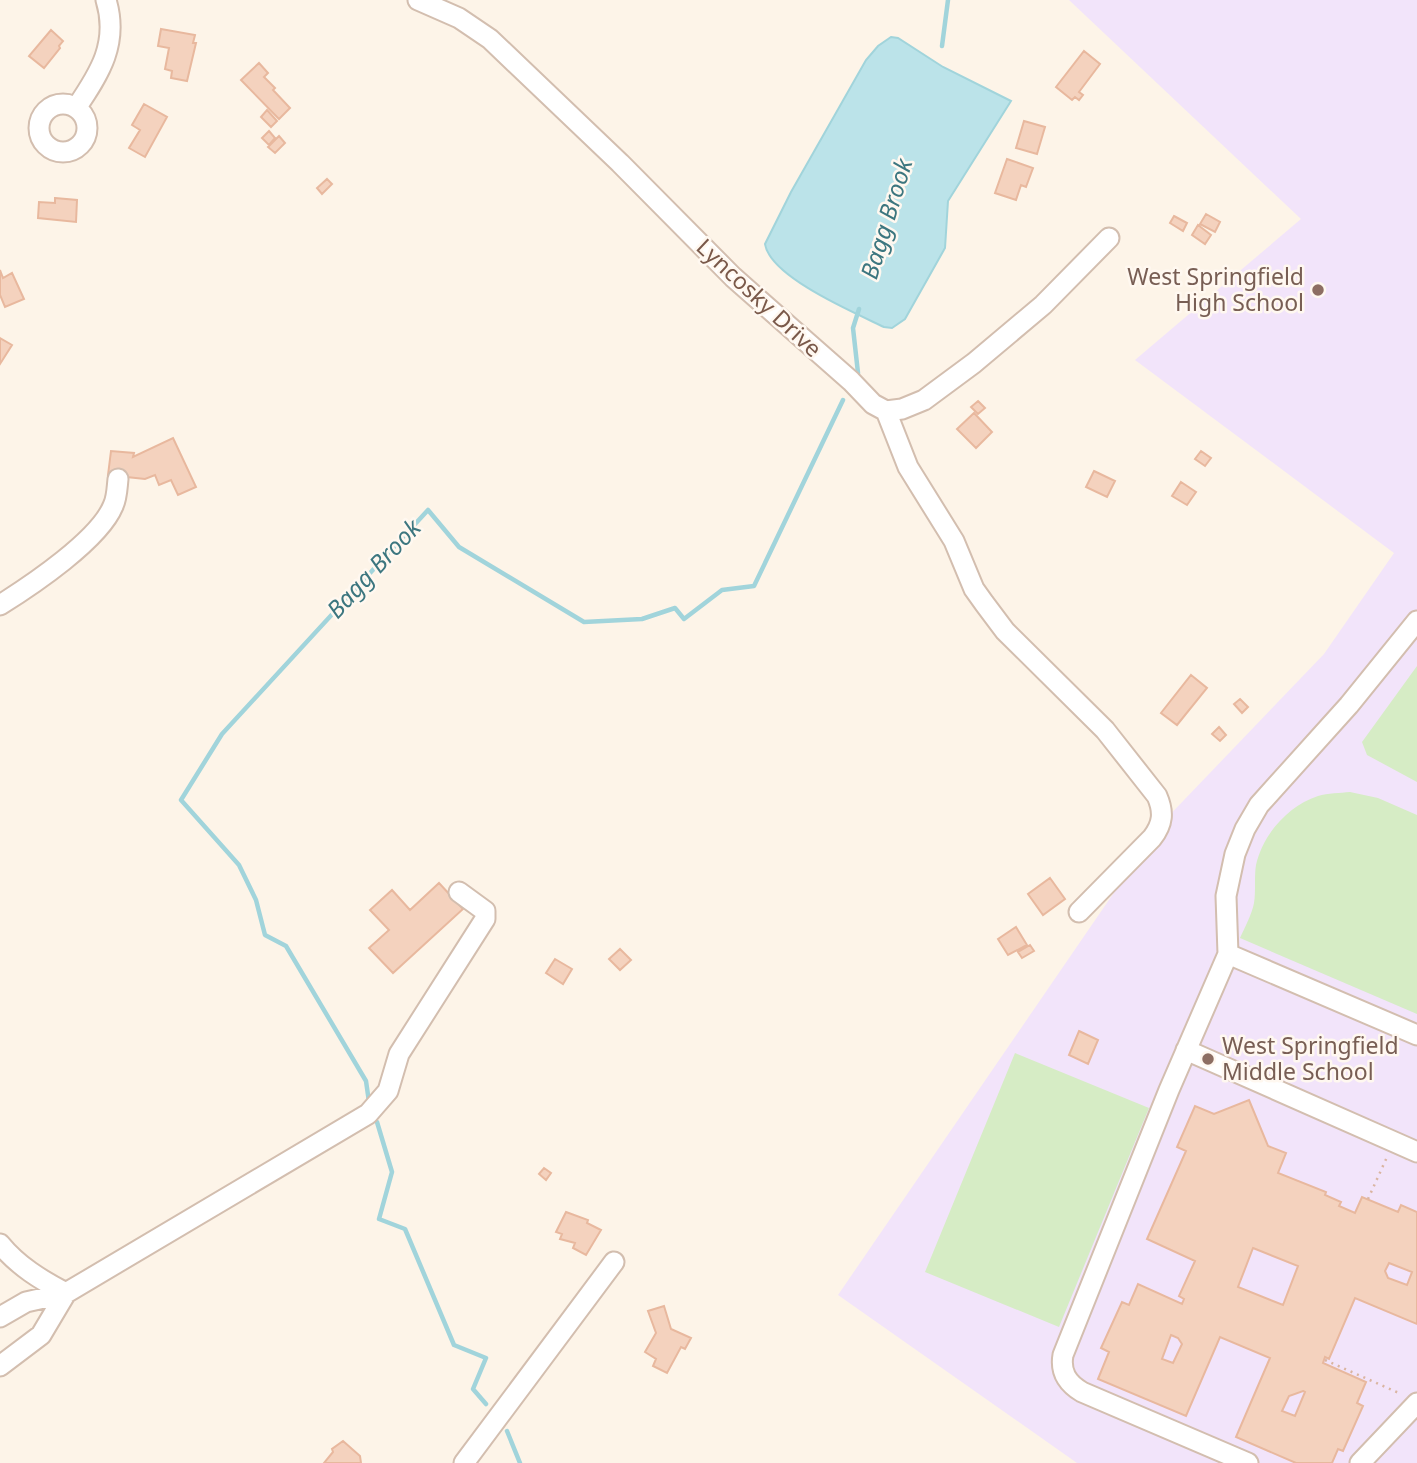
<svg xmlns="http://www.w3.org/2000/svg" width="1417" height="1463" font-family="'Noto Sans',sans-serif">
	<rect width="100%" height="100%" fill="#fdf4e8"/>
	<path fill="#f2e4fa" d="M 1069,0 L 1417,0 L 1417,1463 L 1077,1463 L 838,1295 L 1161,824 L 1324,654 L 1394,553 L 1135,360 L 1301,219 Z"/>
	<path fill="#d6ecc5" d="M 1417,666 L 1417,782 L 1367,755 L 1362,742 Z
		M 1350,792 L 1378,798 L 1417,815 L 1417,1014 L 1240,938 C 1245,927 1252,914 1254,903 C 1256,890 1254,877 1256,865 C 1263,834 1288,806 1318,796 C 1328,793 1340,793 1350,792 Z
		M 1015,1053 L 1149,1108 L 1059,1327 L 925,1272 Z"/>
	<path fill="#bbe3e9" stroke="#a1d4db" stroke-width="2" d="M 891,37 L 898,38 L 943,67 L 1011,101 L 948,201 L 945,248 L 905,319 L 892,328 L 884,327 C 855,313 770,277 765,244 L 791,192 L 866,60 L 878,46 Z"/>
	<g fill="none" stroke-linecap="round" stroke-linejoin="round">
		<path stroke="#a1d4db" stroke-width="4.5" d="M 942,46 L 948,0
			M 858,373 L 853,328 L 859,309
			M 369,1102 L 366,1081 L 286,946 L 265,935 L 256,900 L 239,865 L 181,800 L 222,734 L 428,510 L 459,547 L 584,622 L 642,619 L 675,608 L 684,619 L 722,590 L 754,586 L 843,400
			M 377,1122 L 392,1172 L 379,1219 L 405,1229 L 454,1345 L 486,1358 L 473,1389 L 486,1404
			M 507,1431 L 520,1463"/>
	</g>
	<path fill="#f4d2be" stroke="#e8b89e" stroke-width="2" fill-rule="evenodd" d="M 161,29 L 195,35 L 193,43 L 196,43 L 187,81 L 171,78 L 172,71 L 165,69 L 169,48 L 158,46 Z
		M 51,30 L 63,41 L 59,46 L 60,48 L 44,68 L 29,56 Z
		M 1084,51 L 1100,64 L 1079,92 L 1083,95 L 1079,100 L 1075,97 L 1072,100 L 1056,87 Z
		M 259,63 L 268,73 L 264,77 L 275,88 L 273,90 L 290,108 L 279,119 L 241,80 Z
		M 144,104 L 167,117 L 145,157 L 129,148 L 140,130 L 132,125 Z
		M 267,110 L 277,121 L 271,127 L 261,117 Z
		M 1024,121 L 1045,127 L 1037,154 L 1016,148 Z
		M 269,131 L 275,138 L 269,145 L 262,138 Z
		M 279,136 L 285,143 L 275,153 L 268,147 Z
		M 1007,159 L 1033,168 L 1026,187 L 1021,185 L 1016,200 L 995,193 Z
		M 327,179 L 332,184 L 322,194 L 317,188 Z
		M 55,198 L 77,200 L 76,222 L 38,218 L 39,202 L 55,203 Z
		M 1206,214 L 1220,222 L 1215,232 L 1200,224 Z
		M 1174,216 L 1187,223 L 1183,231 L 1170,223 Z
		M 1198,225 L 1211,235 L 1205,244 L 1192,235 Z
		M 0,270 L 3,278 L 12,273 L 24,299 L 5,307 L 0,295 Z
		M 0,338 L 12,345 L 0,364 Z
		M 978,401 L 985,408 L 978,414 L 971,407 Z
		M 974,413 L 992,432 L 976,448 L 957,429 Z
		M 173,438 L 196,487 L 178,495 L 171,480 L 159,485 L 155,475 L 145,479 L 108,475 L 111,451 L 134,453 L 133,457 Z
		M 1201,451 L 1211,458 L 1205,466 L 1195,459 Z
		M 1094,471 L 1115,481 L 1107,497 L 1086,487 Z
		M 1181,482 L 1196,492 L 1187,505 L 1172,496 Z
		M 1191,675 L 1207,688 L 1177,725 L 1161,713 Z
		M 1240,699 L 1248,707 L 1242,713 L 1234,704 Z
		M 1219,727 L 1226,735 L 1220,741 L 1212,734 Z
		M 1050,878 L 1065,899 L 1043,915 L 1028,894 Z
		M 439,883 L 463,909 L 393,973 L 369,948 L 389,930 L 370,910 L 392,890 L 410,910 Z
		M 1016,927 L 1027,945 L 1008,955 L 998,939 Z
		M 1030,945 L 1034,951 L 1022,958 L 1018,952 Z
		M 620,949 L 631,960 L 620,970 L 609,959 Z
		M 555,959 L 572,969 L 563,984 L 546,973 Z
		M 1079,1031 L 1098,1040 L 1088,1064 L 1069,1055 Z
		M 1249,1100 L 1268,1146 L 1286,1153 L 1278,1173 L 1326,1192 L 1325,1195 L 1341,1202 L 1339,1206 L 1355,1213 L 1362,1197 L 1398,1212 L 1401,1205 L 1417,1212 L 1417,1324 L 1355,1298 L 1329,1359 L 1325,1357 L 1323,1363 L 1366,1382 L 1357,1403 L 1363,1406 L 1343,1451 L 1338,1449 L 1332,1463 L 1296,1463 L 1236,1437 L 1270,1358 L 1220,1337 L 1186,1416 L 1098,1379 L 1109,1352 L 1101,1348 L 1122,1302 L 1129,1305 L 1138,1284 L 1182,1304 L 1184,1299 L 1179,1296 L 1195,1261 L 1147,1239 L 1186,1151 L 1177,1147 L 1195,1106 L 1214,1114 ZM 1253,1248 L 1298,1266 L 1283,1305 L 1238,1287 ZM 1389,1263 L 1412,1272 L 1407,1285 L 1388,1278 L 1385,1271 ZM 1171,1335 L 1178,1338 L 1182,1344 L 1173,1363 L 1162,1359 ZM 1303,1391 L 1305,1392 L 1295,1416 L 1282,1411 L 1289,1396 Z
		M 544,1168 L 551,1173 L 546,1180 L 539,1174 Z
		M 566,1212 L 588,1220 L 587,1223 L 601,1230 L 586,1255 L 573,1248 L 575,1243 L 560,1239 L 562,1234 L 556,1232 Z
		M 664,1306 L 671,1329 L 691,1338 L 685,1349 L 681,1347 L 667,1373 L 653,1366 L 656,1359 L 645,1352 L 656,1333 L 648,1311 Z
		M 343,1441 L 360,1456 L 361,1463 L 324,1463 L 333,1452 L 332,1449 Z"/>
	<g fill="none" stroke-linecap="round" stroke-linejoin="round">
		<defs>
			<path id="minor" d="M 418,0 L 459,18 L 490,39 L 620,163 L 733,277 L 851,381 L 873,404 L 886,411 L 902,409 L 924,400 L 974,363 L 1043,305 L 1109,238
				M39 128a24 24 0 1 1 48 0a24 24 0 1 1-48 0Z
				M 76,108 C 100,73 119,43 106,0
				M 886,411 L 908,467 L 954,541 L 974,589 L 984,603 L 1005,631 L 1105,730 L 1157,796 C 1164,812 1163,824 1152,838 L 1079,912
				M 0,605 C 32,585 99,540 113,506 C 117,498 117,488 118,479
				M 1228,954 L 1417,1035
				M 1186,1050 L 1417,1152
				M 0,1244 C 18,1266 41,1280 66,1293
				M 0,1317 L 26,1302 L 66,1293 L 368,1114 L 388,1091 L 399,1054 L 485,919 L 485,911 L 459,892
				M 0,1366 L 41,1335 L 66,1293
				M 464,1463 L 614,1262
				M 1248,1463 L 1082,1392 C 1067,1383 1060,1372 1063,1355 L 1169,1090 L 1228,954 L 1226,896 L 1235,854 L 1245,829 L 1259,805 L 1349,705 L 1417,621
				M 1360,1463 L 1417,1403"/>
		</defs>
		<use href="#minor" stroke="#d3beaf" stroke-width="23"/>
		<path stroke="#dab5a1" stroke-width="2.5" stroke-dasharray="2 5" stroke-linecap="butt" d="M 1368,1199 L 1387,1157
			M 1325,1360 L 1401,1394"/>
		<use href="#minor" stroke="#fff" stroke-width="19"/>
	</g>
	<g fill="#8d6e63" stroke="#fff8f0" stroke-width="2.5">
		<circle cx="1318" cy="290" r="7"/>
		<circle cx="1208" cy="1059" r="7"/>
	</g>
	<g text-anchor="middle" stroke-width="5" stroke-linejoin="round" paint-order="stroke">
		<g font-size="23" fill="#785e54" stroke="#fff8f0" text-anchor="end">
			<text x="1304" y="285">West Springfield<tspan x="1304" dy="26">High School</tspan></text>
			<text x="1222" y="1054" text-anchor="start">West Springfield<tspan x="1222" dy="26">Middle School</tspan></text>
		</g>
		<g font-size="23" fill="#7a594a" stroke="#fff8f0">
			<text transform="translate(759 298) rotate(43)" y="8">Lyncosky Drive</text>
		</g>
		<g font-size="24" font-style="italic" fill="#3c767f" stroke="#fff8f0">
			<text transform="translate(887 219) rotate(-73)" y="8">Bagg Brook</text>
			<text transform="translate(374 569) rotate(-47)" y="8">Bagg Brook</text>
		</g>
	</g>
</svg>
